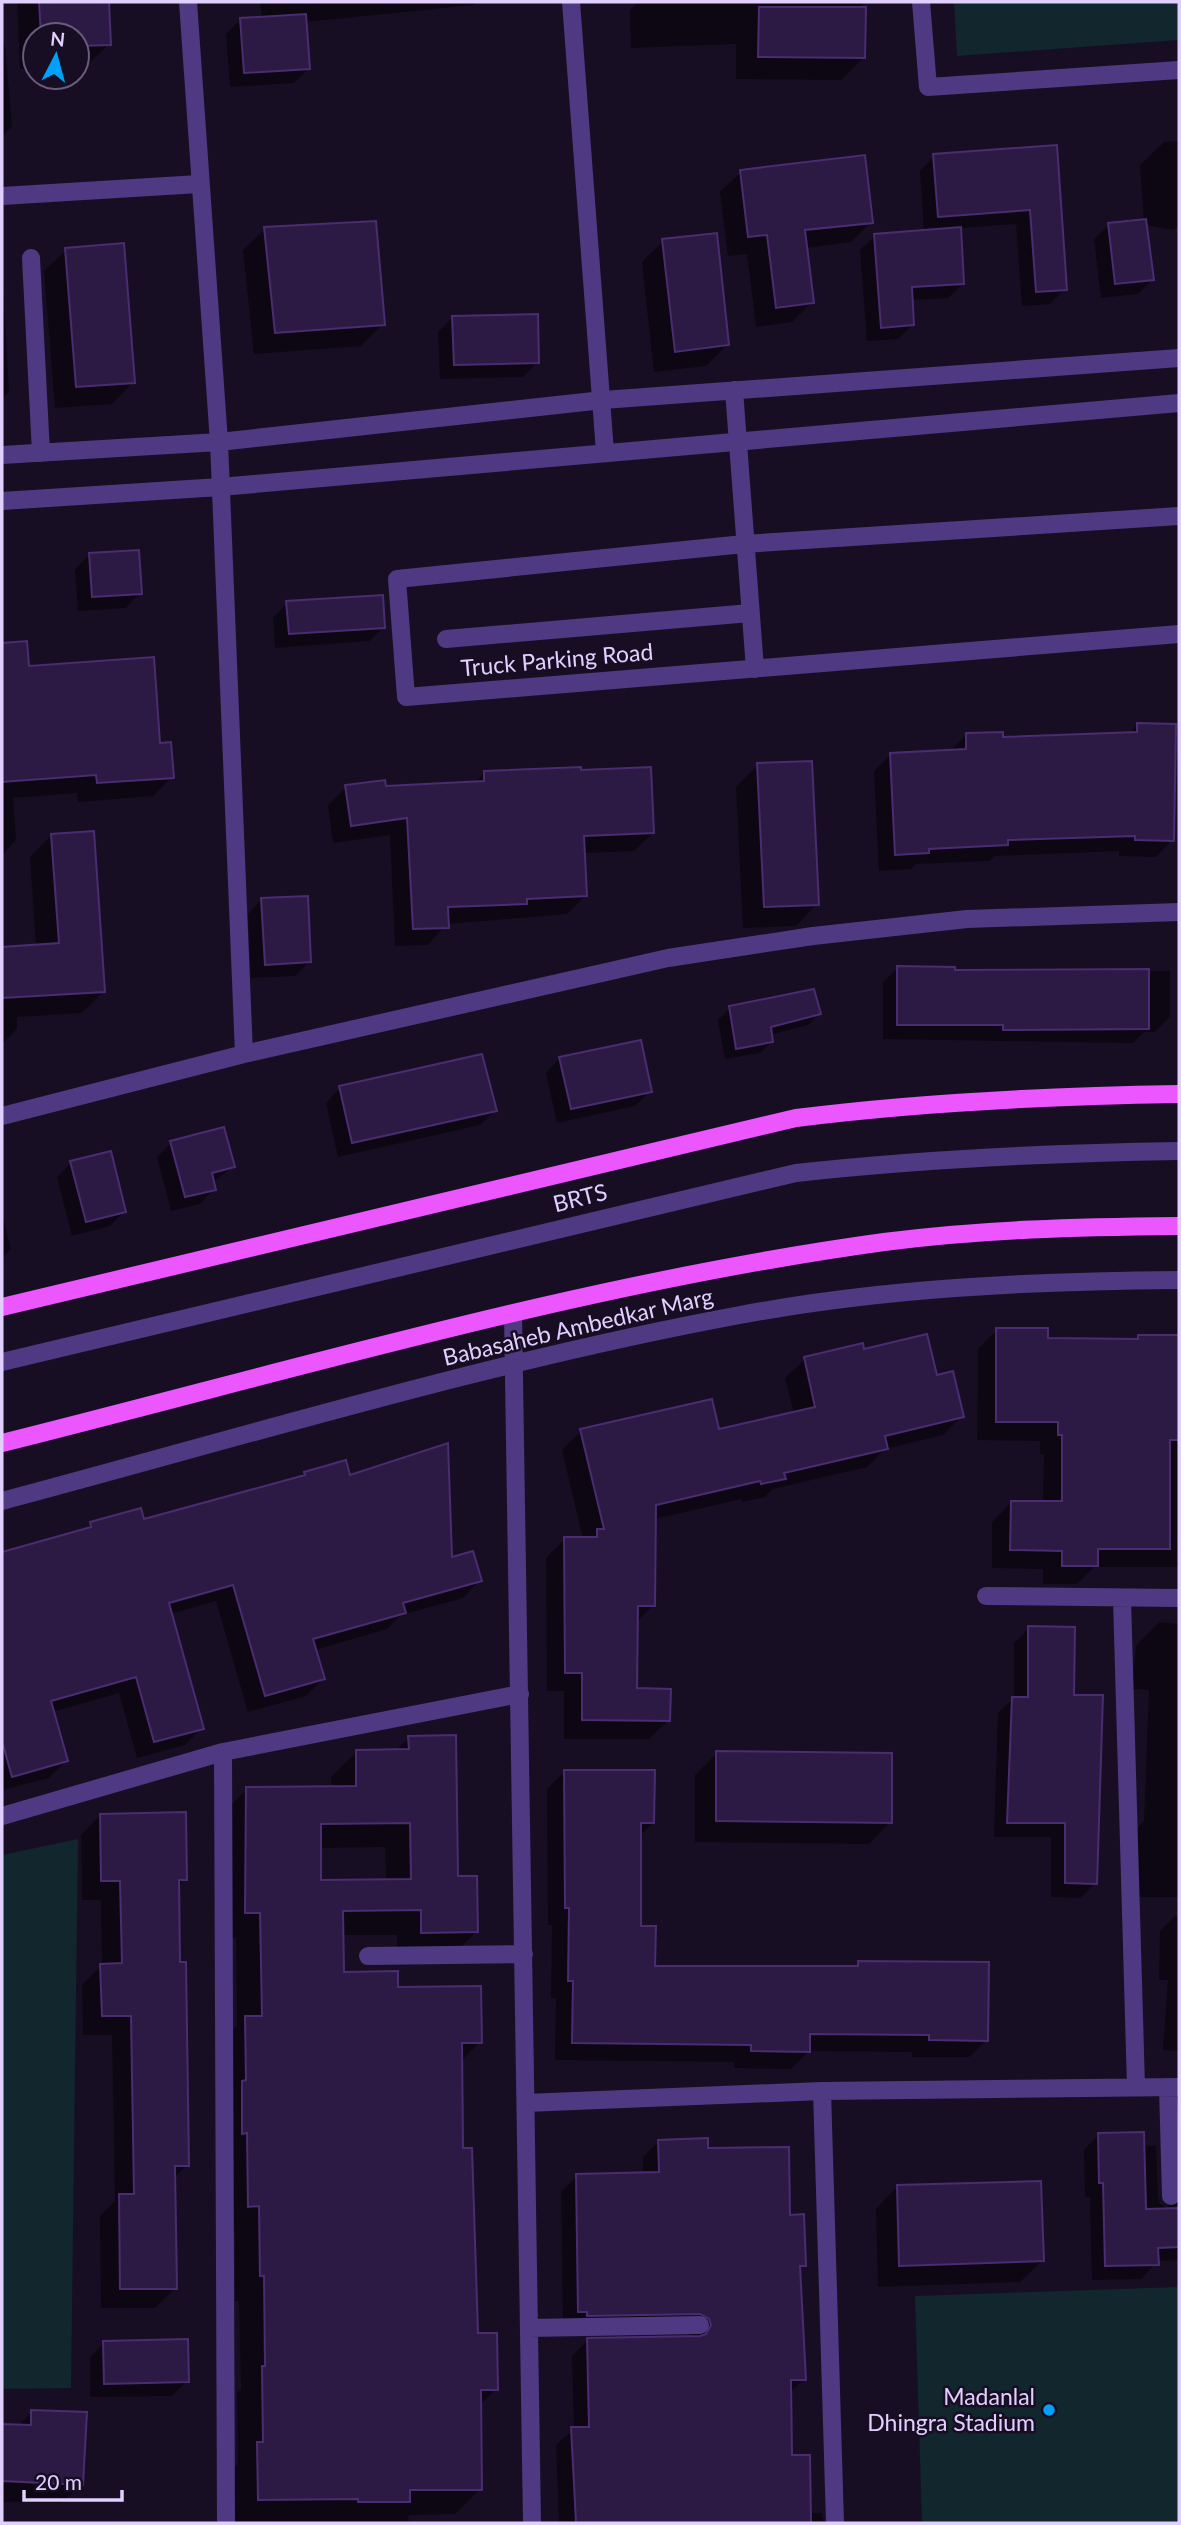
<svg xmlns="http://www.w3.org/2000/svg" width="1181" height="2525" font-family="Lato,sans-serif">
	<rect width="100%" height="100%" fill="#170e23"/>
	<path fill="#11262d" d="M 954,2 L 1179,2 L 1179,40 L 957,56 Z
		M 78,1839 L 71,2388 L 2,2389 L 2,1855 Z
		M 1179,2287 L 1179,2523 L 922,2523 L 915,2296 Z"/>
	<path fill="#0007" fill-rule="evenodd" d="M 17,2 L 107,2 L 109,44 L 87,65 L 77,66 L 77,35 L 35,35 L 35,68 L 20,69 Z
		M 260,2 L 477,2 L 474,5 L 305,22 L 308,69 L 294,83 L 230,87 L 226,34 L 241,19 L 262,18 Z
		M 638,2 L 862,2 L 864,57 L 841,80 L 736,79 L 736,44 L 631,48 L 630,10 Z
		M 2,44 L 5,44 L 12,126 L 2,137 Z
		M 1179,141 L 1179,225 L 1174,230 L 1145,225 L 1152,280 L 1138,294 L 1101,298 L 1094,239 L 1109,225 L 1144,221 L 1140,165 L 1164,142 Z
		M 1055,147 L 1065,289 L 1050,304 L 1022,306 L 1016,224 L 960,228 L 963,284 L 948,298 L 911,300 L 913,325 L 898,339 L 867,341 L 860,250 L 875,236 L 924,232 L 920,171 L 934,156 Z
		M 741,172 L 871,222 L 851,242 L 806,248 L 812,302 L 792,322 L 756,327 L 747,254 L 728,256 L 720,192 Z
		M 265,229 L 383,324 L 361,346 L 254,354 L 243,250 Z
		M 663,241 L 727,345 L 706,366 L 654,372 L 642,262 Z
		M 66,250 L 133,382 L 112,404 L 55,408 L 44,271 Z
		M 2,262 L 9,392 L 2,398 Z
		M 453,317 L 537,362 L 523,377 L 440,379 L 438,332 Z
		M 89,555 L 140,593 L 126,608 L 78,611 L 75,570 Z
		M 287,603 L 384,627 L 369,641 L 275,648 L 273,618 Z
		M 26,643 L 28,668 L 158,745 L 172,777 L 153,796 L 78,802 L 77,793 L 13,798 L 16,840 L 2,855 L 2,645 Z
		M 1137,725 L 1172,840 L 1156,857 L 1119,856 L 1119,851 L 995,856 L 989,861 L 916,864 L 911,869 L 879,871 L 874,771 L 890,755 L 949,752 L 966,735 L 1001,739 L 1128,734 Z
		M 758,765 L 817,904 L 796,926 L 743,928 L 736,787 Z
		M 485,772 L 653,833 L 634,851 L 583,853 L 585,896 L 567,914 L 447,924 L 428,945 L 395,946 L 390,835 L 333,843 L 328,805 L 346,787 L 474,783 Z
		M 51,836 L 104,991 L 82,1013 L 17,1017 L 17,1029 L 2,1044 L 2,949 L 36,946 L 30,857 Z
		M 262,899 L 309,962 L 295,976 L 251,978 L 248,914 Z
		M 898,968 L 953,972 L 1170,971 L 1170,1017 L 1155,1032 L 1144,1032 L 1133,1043 L 883,1039 L 883,982 Z
		M 730,1008 L 819,1013 L 808,1025 L 770,1035 L 772,1042 L 760,1053 L 725,1059 L 718,1020 Z
		M 560,1058 L 650,1091 L 635,1106 L 557,1123 L 546,1073 Z
		M 340,1088 L 495,1111 L 480,1125 L 338,1157 L 326,1103 Z
		M 171,1143 L 233,1167 L 212,1183 L 214,1189 L 200,1204 L 171,1211 L 157,1157 Z
		M 71,1163 L 124,1212 L 110,1226 L 72,1236 L 57,1177 Z
		M 2,1213 L 11,1249 L 2,1259 Z
		M 997,1330 L 1046,1340 L 1135,1341 L 1139,1336 L 1179,1336 L 1179,1567 L 1094,1567 L 1077,1584 L 1043,1584 L 1043,1569 L 992,1568 L 992,1522 L 1011,1503 L 1043,1503 L 1044,1454 L 1040,1454 L 1040,1441 L 977,1440 L 978,1349 Z
		M 863,1351 L 936,1377 L 962,1416 L 943,1435 L 885,1449 L 867,1467 L 773,1489 L 765,1497 L 742,1502 L 742,1499 L 654,1519 L 653,1605 L 636,1623 L 635,1690 L 669,1720 L 649,1739 L 564,1739 L 564,1691 L 547,1691 L 546,1558 L 565,1539 L 583,1539 L 562,1450 L 581,1431 L 717,1431 L 794,1414 L 785,1378 L 805,1359 Z
		M 305,1473 L 349,1477 L 480,1580 L 463,1598 L 401,1615 L 387,1629 L 315,1650 L 323,1679 L 306,1696 L 248,1712 L 216,1601 L 170,1614 L 202,1728 L 185,1745 L 137,1758 L 119,1693 L 52,1712 L 66,1761 L 49,1778 L 2,1790 L 2,1552 L 84,1531 L 91,1524 L 143,1521 L 300,1478 Z
		M 1159,1622 L 1179,1624 L 1179,1897 L 1137,1897 L 1133,1832 L 1144,1821 L 1149,1690 L 1132,1689 L 1136,1646 Z
		M 1029,1628 L 1072,1697 L 1095,1883 L 1081,1898 L 1051,1897 L 1051,1837 L 994,1837 L 998,1713 L 1014,1698 L 1014,1643 Z
		M 409,1738 L 476,1932 L 451,1957 L 397,1958 L 397,1935 L 342,1935 L 342,1973 L 397,1989 L 480,2042 L 460,2062 L 461,2150 L 476,2335 L 496,2389 L 479,2406 L 480,2489 L 455,2514 L 408,2515 L 409,2523 L 234,2523 L 233,2469 L 238,2463 L 237,2393 L 241,2389 L 239,2301 L 235,2301 L 235,2231 L 223,2231 L 220,2043 L 237,2026 L 236,1938 L 221,1938 L 222,1814 L 247,1789 L 332,1788 L 331,1777 L 357,1752 L 395,1751 ZM 385,1847 L 386,1881 L 320,1882 L 319,1848 Z
		M 717,1753 L 890,1822 L 869,1844 L 695,1842 L 695,1775 Z
		M 565,1771 L 653,1823 L 639,1836 L 639,1928 L 653,1968 L 854,1968 L 859,1963 L 987,2040 L 969,2057 L 912,2057 L 912,2052 L 809,2051 L 791,2069 L 734,2068 L 734,2062 L 555,2060 L 556,1998 L 551,1998 L 552,1925 L 548,1925 L 547,1789 Z
		M 100,1815 L 185,1879 L 177,1887 L 187,2165 L 173,2179 L 175,2288 L 155,2308 L 101,2308 L 100,2216 L 115,2201 L 112,2035 L 83,2035 L 82,1985 L 102,1965 L 101,1900 L 82,1900 L 81,1835 Z
		M 1175,1916 L 1179,1917 L 1179,2051 L 1163,2050 L 1168,1980 L 1159,1980 L 1160,1931 Z
		M 1098,2135 L 1143,2146 L 1156,2146 L 1158,2197 L 1160,2204 L 1168,2208 L 1167,2160 L 1179,2147 L 1179,2260 L 1157,2261 L 1142,2279 L 1092,2280 L 1090,2197 L 1085,2197 L 1084,2150 Z
		M 659,2141 L 707,2150 L 789,2216 L 804,2265 L 799,2270 L 804,2379 L 789,2394 L 791,2457 L 809,2513 L 822,2513 L 824,2523 L 559,2523 L 556,2445 L 574,2429 L 572,2356 L 588,2340 L 695,2338 L 683,2329 L 563,2327 L 561,2192 L 577,2176 L 643,2174 L 643,2157 Z
		M 897,2187 L 1042,2261 L 1020,2282 L 878,2287 L 876,2209 Z
		M 104,2343 L 187,2381 L 172,2396 L 90,2397 L 90,2357 Z
		M 32,2412 L 81,2484 L 62,2503 L 2,2502 L 2,2425 L 18,2426 Z"/>
	<path fill="#2d1a44" stroke="#4b2c70" stroke-width="2" fill-rule="evenodd" d="M 39,2 L 109,2 L 111,45 L 77,46 L 77,35 L 41,35 Z
		M 759,7 L 866,7 L 865,58 L 758,57 Z
		M 306,14 L 310,69 L 244,73 L 240,18 Z
		M 1057,145 L 1067,290 L 1036,292 L 1030,210 L 938,217 L 933,154 Z
		M 865,155 L 873,223 L 805,230 L 814,303 L 776,308 L 767,235 L 748,237 L 740,170 Z
		M 1146,219 L 1154,280 L 1115,284 L 1108,223 Z
		M 376,221 L 385,325 L 275,333 L 264,227 Z
		M 961,227 L 964,284 L 912,287 L 914,325 L 881,328 L 874,234 Z
		M 717,233 L 729,345 L 675,352 L 662,239 Z
		M 124,243 L 135,383 L 76,387 L 65,248 Z
		M 538,314 L 539,363 L 454,365 L 452,316 Z
		M 139,550 L 142,594 L 92,597 L 89,553 Z
		M 383,595 L 385,628 L 289,634 L 286,601 Z
		M 27,641 L 29,666 L 154,657 L 160,743 L 171,742 L 174,778 L 97,783 L 96,775 L 2,782 L 2,643 Z
		M 1137,723 L 1176,724 L 1174,841 L 1135,840 L 1135,836 L 1008,840 L 1008,845 L 929,849 L 929,853 L 895,855 L 890,753 L 966,749 L 966,733 L 1003,732 L 1003,737 L 1137,732 Z
		M 812,761 L 819,905 L 764,907 L 757,763 Z
		M 581,767 L 581,770 L 651,767 L 654,833 L 584,836 L 587,896 L 527,899 L 527,904 L 448,907 L 449,928 L 413,929 L 407,818 L 351,826 L 345,785 L 385,780 L 386,786 L 484,781 L 484,771 Z
		M 94,831 L 105,992 L 2,998 L 2,947 L 59,943 L 51,834 Z
		M 308,896 L 311,962 L 265,965 L 261,898 Z
		M 897,966 L 955,967 L 955,970 L 1149,969 L 1149,1029 L 1003,1030 L 1003,1025 L 897,1025 Z
		M 814,989 L 821,1014 L 771,1027 L 773,1042 L 736,1049 L 729,1006 Z
		M 641,1040 L 652,1092 L 571,1109 L 559,1057 Z
		M 482,1054 L 497,1111 L 352,1143 L 339,1086 Z
		M 224,1127 L 235,1167 L 212,1173 L 216,1190 L 185,1197 L 170,1141 Z
		M 111,1151 L 126,1212 L 86,1222 L 70,1161 Z
		M 996,1328 L 1048,1328 L 1048,1338 L 1138,1339 L 1138,1335 L 1179,1335 L 1179,1440 L 1170,1440 L 1170,1549 L 1098,1549 L 1098,1566 L 1062,1566 L 1062,1551 L 1010,1550 L 1011,1501 L 1062,1501 L 1062,1435 L 1058,1435 L 1058,1422 L 996,1422 Z
		M 927,1334 L 937,1375 L 953,1371 L 964,1417 L 885,1436 L 888,1449 L 784,1473 L 786,1479 L 761,1484 L 760,1481 L 656,1505 L 655,1606 L 638,1606 L 637,1688 L 671,1689 L 670,1721 L 582,1720 L 582,1673 L 565,1673 L 564,1537 L 597,1537 L 597,1529 L 604,1529 L 580,1429 L 712,1399 L 719,1429 L 815,1407 L 804,1357 L 863,1343 L 864,1349 Z
		M 448,1443 L 452,1557 L 473,1551 L 482,1581 L 403,1603 L 406,1613 L 313,1639 L 325,1679 L 265,1696 L 233,1585 L 169,1603 L 204,1729 L 154,1742 L 136,1677 L 51,1701 L 68,1761 L 12,1777 L 2,1741 L 2,1552 L 91,1527 L 90,1522 L 141,1508 L 144,1519 L 305,1475 L 304,1472 L 346,1460 L 350,1475 Z
		M 1028,1626 L 1075,1627 L 1074,1695 L 1103,1695 L 1097,1884 L 1065,1883 L 1065,1823 L 1007,1823 L 1012,1697 L 1028,1697 Z
		M 456,1735 L 458,1876 L 477,1876 L 478,1932 L 421,1933 L 421,1910 L 343,1911 L 344,1972 L 398,1971 L 398,1987 L 481,1986 L 482,2043 L 462,2043 L 463,2148 L 472,2148 L 478,2333 L 497,2333 L 498,2390 L 481,2390 L 482,2490 L 410,2490 L 410,2502 L 358,2502 L 358,2499 L 258,2500 L 257,2442 L 263,2442 L 262,2366 L 265,2366 L 264,2276 L 260,2276 L 259,2206 L 248,2207 L 247,2133 L 242,2134 L 242,2081 L 246,2080 L 245,2016 L 262,2016 L 260,1913 L 245,1913 L 246,1787 L 356,1786 L 356,1750 L 409,1749 L 408,1736 ZM 410,1823 L 411,1879 L 321,1880 L 321,1824 Z
		M 716,1751 L 892,1753 L 892,1823 L 716,1821 Z
		M 564,1770 L 655,1770 L 654,1823 L 641,1823 L 641,1926 L 656,1926 L 655,1966 L 858,1966 L 858,1961 L 989,1962 L 988,2041 L 929,2040 L 929,2035 L 810,2034 L 810,2052 L 751,2051 L 751,2045 L 572,2043 L 573,1981 L 568,1981 L 569,1908 L 565,1908 Z
		M 186,1812 L 187,1880 L 179,1880 L 180,1962 L 186,1962 L 189,2166 L 175,2166 L 177,2289 L 120,2289 L 119,2194 L 134,2194 L 131,2016 L 102,2016 L 100,1964 L 122,1963 L 120,1881 L 101,1881 L 100,1814 Z
		M 1144,2132 L 1146,2209 L 1179,2208 L 1179,2247 L 1158,2248 L 1159,2265 L 1105,2266 L 1103,2183 L 1099,2183 L 1098,2133 Z
		M 708,2138 L 708,2148 L 789,2147 L 790,2215 L 804,2214 L 806,2266 L 800,2266 L 806,2380 L 791,2380 L 792,2455 L 810,2455 L 811,2523 L 576,2523 L 571,2427 L 589,2427 L 587,2338 L 700,2336 L 706,2334 L 711,2325 L 709,2319 L 700,2314 L 587,2316 L 587,2312 L 578,2312 L 576,2174 L 659,2172 L 658,2140 Z
		M 1041,2181 L 1044,2261 L 899,2266 L 897,2185 Z
		M 188,2339 L 189,2382 L 104,2384 L 103,2341 Z
		M 31,2410 L 87,2412 L 83,2485 L 2,2481 L 2,2424 L 31,2425 Z"/>
	<g fill="none" stroke-linecap="round" stroke-linejoin="round">
		<path stroke="#4e3982" stroke-width="18" d="M 188,2 L 219,442 L 244,1054
			M 571,2 L 605,452
			M 921,2 L 928,87 L 1179,70
			M 2,196 L 199,184
			M 31,258 L 41,453
			M 734,390 L 755,669
			M 2,455 L 219,442 L 603,400 L 1179,358
			M 2,501 L 220,487 L 1179,403
			M 1179,516 L 744,544 L 397,579 L 406,697 L 1179,634
			M 446,639 L 750,613
			M 2,1116 L 244,1054 L 668,958 L 813,936 L 967,919 L 1179,912
			M 513,1314 L 532,2523
			M 2,1362 L 796,1173 C 924,1159 1051,1153 1179,1151
			M 2,1501 C 246,1436 491,1361 740,1315 C 884,1288 1033,1281 1179,1280
			M 986,1596 L 1179,1598
			M 1122,1599 L 1136,2087
			M 223,1752 L 226,2523
			M 2,1816 L 223,1752 L 520,1694
			M 368,1956 L 524,1954
			M 1168,2087 L 1171,2196
			M 822,2091 L 835,2523
			M 526,2103 L 822,2091 L 1179,2087
			M 529,2328 L 700,2325"/>
		<path stroke="#eb56ff" stroke-width="18" d="M 2,1307 L 796,1118 C 924,1102 1050,1096 1179,1094
			M 2,1443 C 294,1370 585,1283 884,1242 C 982,1229 1081,1227 1179,1226"/>
	</g>
	<circle fill="#00a1fa" stroke="#170e23" stroke-width="2.5" cx="1049" cy="2410" r="7"/>
	<g text-anchor="middle" stroke-width="5" stroke-linejoin="round" paint-order="stroke">
		<g font-size="23" fill="#e1cfff" stroke="#170e23">
			<text transform="translate(557 660) rotate(-5)" y="8">Truck Parking Road</text>
			<text transform="translate(580 1198) rotate(-14)" y="8">BRTS</text>
			<text transform="translate(578 1327) rotate(-13)" y="8">Babasaheb Ambedkar Marg</text>
		</g>
		<g font-size="23" fill="#e1cfff" stroke="#170e23" text-anchor="end">
			<text x="1035" y="2405">Madanlal<tspan x="1035" dy="26">Dhingra Stadium</tspan></text>
		</g>
	</g>
	<rect width="1181" height="2525" fill="none" stroke="#e1cfff" stroke-width="7"/>
	<g transform="translate(56 56) rotate(6)"><circle r="33" fill="#170e23" stroke="#685b7b" stroke-width="2"/>
	<path d="M0-5L12 26L0 18L-12 26Z" fill="#00a1fa"/>
	<text y="-10" font-size="19" font-weight="bold" text-anchor="middle" fill="#e1cfff">N</text>
	</g>
	<path d="M24 2490v10h98v-10" fill="none" stroke="#e1cfff" stroke-width="3.5"/>
	<text x="35" y="2490" font-size="21" fill="#e1cfff" stroke="#170e23" stroke-width="5" paint-order="stroke">20 m</text>
</svg>
